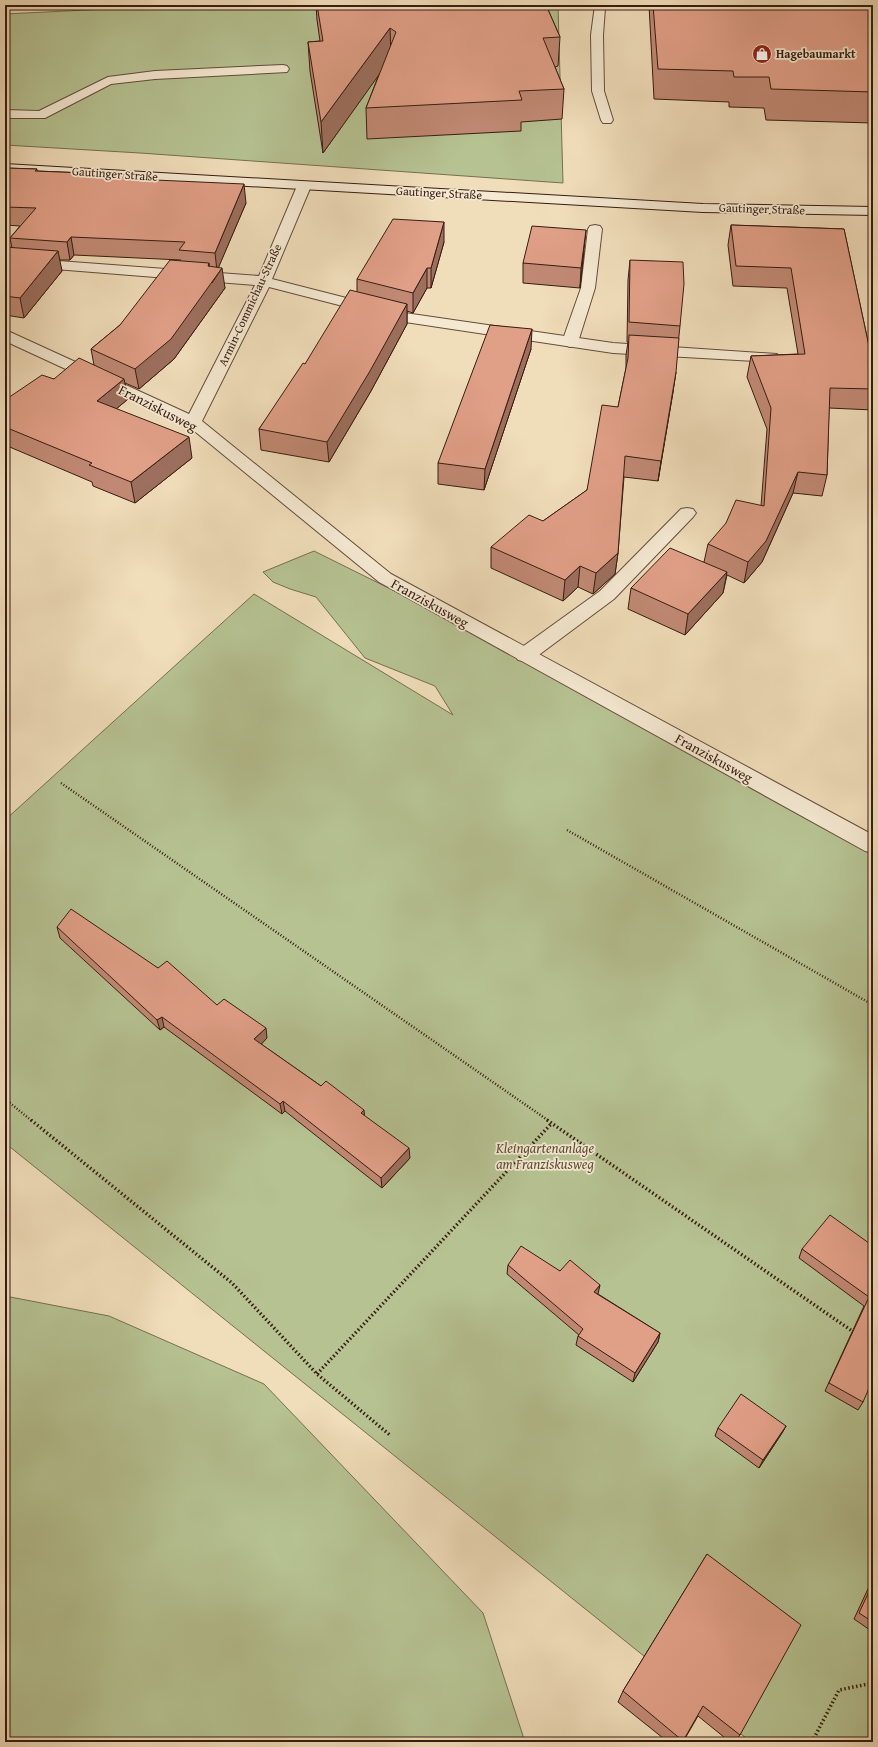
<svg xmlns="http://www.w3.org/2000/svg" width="878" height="1747" font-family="'Gentium Book Plus',serif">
	<rect width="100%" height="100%" fill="#f0ddba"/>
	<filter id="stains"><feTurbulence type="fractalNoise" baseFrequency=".005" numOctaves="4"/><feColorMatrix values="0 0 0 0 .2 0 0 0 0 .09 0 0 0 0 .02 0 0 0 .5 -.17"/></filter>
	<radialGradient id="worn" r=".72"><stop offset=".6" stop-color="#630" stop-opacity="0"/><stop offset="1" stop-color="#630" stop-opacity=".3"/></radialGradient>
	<path fill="#b6c292" stroke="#766f51" d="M 187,5 L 558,5 L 563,183 L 140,153 L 5,145 L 5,14 Z
		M 314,551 L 471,629 L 873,847 L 873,1742 L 751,1742 L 5,1143 L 5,820 L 254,594 L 453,715 L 435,686 L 365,658 L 316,597 L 290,589 L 273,582 L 263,572 Z
		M 5,1296 L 109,1316 L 264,1384 L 483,1613 L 525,1742 L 5,1742 Z"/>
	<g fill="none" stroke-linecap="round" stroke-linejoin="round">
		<defs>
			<path id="lane" d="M 595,5 L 607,5 L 605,8 L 603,35 L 604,91 L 613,120 L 611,123 L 603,123 L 601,120 L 592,91 L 591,35 Z
				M 283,65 L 287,66 L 289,69 L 287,72 L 155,79 L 111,84 L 45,118 L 5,118 L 5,110 L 39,111 L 108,77 L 155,71 Z
				M 595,225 L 600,226 L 602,229 L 595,288 L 578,342 L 575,345 L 570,347 L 565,345 L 562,342 L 581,288 L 588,229 L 590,226 Z
				M 687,508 L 693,509 L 696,513 L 693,517 L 614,599 L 532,660 L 525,661 L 518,660 L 515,655 L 518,650 L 600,591 L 681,509 Z"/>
			<path id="street" d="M 304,182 L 309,183 L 311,186 L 272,279 L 405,313 L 613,343 L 777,354 L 779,357 L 777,360 L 771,362 L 613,353 L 405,322 L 269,287 L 202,421 L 391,574 L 873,835 L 873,853 L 865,851 L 379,582 L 187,425 L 5,341 L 5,330 L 10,332 L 189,414 L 255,285 L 5,265 L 5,257 L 259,276 L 297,186 L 299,183 Z"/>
			<path id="secondary" d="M 5,164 L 703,204 L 873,207 L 873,215 L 703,212 L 5,172 Z"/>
		</defs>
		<use href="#lane" stroke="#654c3a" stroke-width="2"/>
		<use href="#street" stroke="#654c3a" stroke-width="2"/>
		<use href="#secondary" stroke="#371c10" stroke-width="2"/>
		<path stroke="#371c10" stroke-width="2.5" stroke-dasharray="1 2" stroke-linecap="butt" d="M 61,783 L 549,1121
			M 567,830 L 873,1005
			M 5,1099 L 32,1121"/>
		<path stroke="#371c10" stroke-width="3.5" stroke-dasharray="1.5 2.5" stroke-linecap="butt" d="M 31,1120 L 232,1283 L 317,1374 L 391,1436
			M 547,1120 L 855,1333
			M 317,1374 L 552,1123
			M 812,1742 L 839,1690 L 873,1683"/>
		<use href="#lane" fill="#f5e9d2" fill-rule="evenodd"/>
		<use href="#street" fill="#f5e9d2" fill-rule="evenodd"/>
		<use href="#secondary" fill="#f5e9d2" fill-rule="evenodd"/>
		<path stroke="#371c10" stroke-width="1.5" stroke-dasharray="4 4" stroke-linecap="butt" d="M 5,6 L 35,5"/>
	</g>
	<path fill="#c18974" stroke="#371c10" d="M 316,5 L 546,5 L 560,37 L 558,66 L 555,67 L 564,89 L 562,119 L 521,122 L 521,131 L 367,139 L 366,108 L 379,74 L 323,153 L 310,71 L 308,42 L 320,41 L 317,20 Z
		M 649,5 L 873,5 L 873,123 L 766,120 L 764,108 L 729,107 L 729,102 L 654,99 Z
		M 5,168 L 37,169 L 37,171 L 134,175 L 135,179 L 246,203 L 218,268 L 225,288 L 174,359 L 139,389 L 125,383 L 128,399 L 116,409 L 192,458 L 135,503 L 93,486 L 92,482 L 5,445 L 5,400 L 54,379 L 94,365 L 91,349 L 120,325 L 181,260 L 74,255 L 70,260 L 59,260 L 62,271 L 24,318 L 5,315 L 5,247 L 12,248 L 10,238 L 20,226 L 5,225 Z
		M 731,225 L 844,229 L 870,351 L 873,351 L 873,410 L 829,408 L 827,475 L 822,496 L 793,493 L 762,562 L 744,583 L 727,575 L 723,593 L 685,635 L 628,609 L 631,588 L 704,562 L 708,544 L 761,506 L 767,429 L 747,377 L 751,356 L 798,354 L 787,288 L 733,286 L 728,245 Z
		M 444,242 L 431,288 L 427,288 L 413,313 L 407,311 L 407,324 L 371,391 L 329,462 L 261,450 L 259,429 L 357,291 L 357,279 Z
		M 584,250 L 580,288 L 523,283 L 523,263 Z
		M 630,260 L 680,326 L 673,392 L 658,481 L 624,477 L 618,553 L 615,574 L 593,594 L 578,587 L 563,601 L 491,568 L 491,547 L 543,521 L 587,490 L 618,407 L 626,368 L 626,355 L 628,342 L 627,342 L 628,280 Z
		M 531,349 L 484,490 L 438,484 L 438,463 Z
		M 57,927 L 158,968 L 217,1005 L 267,1038 L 261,1044 L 364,1116 L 410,1158 L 382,1188 L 285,1111 L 282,1114 L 164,1027 L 160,1030 L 60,938 Z
		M 873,1140 L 873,1147 L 870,1146 Z
		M 873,1246 L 863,1402 L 858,1410 L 825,1391 L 864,1306 L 799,1258 L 802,1249 Z
		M 508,1265 L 560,1271 L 598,1294 L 660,1333 L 658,1342 L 633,1382 L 576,1345 L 578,1336 L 579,1335 L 507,1274 Z
		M 786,1426 L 782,1433 L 759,1468 L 715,1436 L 718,1428 Z
		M 707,1554 L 740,1735 L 734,1742 L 730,1742 L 698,1716 L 683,1742 L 668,1742 L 618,1702 L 623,1691 Z
		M 873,1578 L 873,1632 L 854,1619 Z"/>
	<path fill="#9d6f5e" stroke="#371c10" d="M 390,28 L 391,58 L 323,153 L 321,122 Z
		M 244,184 L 246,203 L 217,271 L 215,253 Z
		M 444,222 L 444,242 L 431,288 L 431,268 Z
		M 586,230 L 584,250 L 580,288 L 581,268 Z
		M 71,237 L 74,255 L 70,260 L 67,242 Z
		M 58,251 L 62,271 L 24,318 L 20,298 Z
		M 209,263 L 212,283 L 222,268 L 225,288 L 174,359 L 139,389 L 135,369 L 208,266 Z
		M 427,268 L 427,288 L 413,313 L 413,293 Z
		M 407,304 L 407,324 L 371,391 L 329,462 L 327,442 Z
		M 532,329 L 531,349 L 484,490 L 485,469 Z
		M 676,372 L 673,392 L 658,481 L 661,461 Z
		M 124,379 L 128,399 L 101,422 L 97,401 Z
		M 189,437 L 192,458 L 135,503 L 131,482 Z
		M 798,472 L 793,493 L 762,562 L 744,583 L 748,562 Z
		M 618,553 L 615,574 L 593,594 L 596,573 Z
		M 580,566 L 578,587 L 563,601 L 565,580 Z
		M 727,572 L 723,593 L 685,635 L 688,614 Z
		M 162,1017 L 164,1027 L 160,1030 L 157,1020 Z
		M 266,1028 L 267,1038 L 256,1050 L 254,1039 Z
		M 283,1101 L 285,1111 L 282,1114 L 280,1104 Z
		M 364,1110 L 365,1120 L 361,1113 Z
		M 409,1148 L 410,1158 L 382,1188 L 381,1178 Z
		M 600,1285 L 598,1294 L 592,1300 L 594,1292 Z
		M 660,1333 L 658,1342 L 633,1382 L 635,1373 Z
		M 786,1426 L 782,1433 L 759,1468 L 763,1460 Z"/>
	<path fill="#e09f87" stroke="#371c10" d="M 317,5 L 546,5 L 560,37 L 543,38 L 564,89 L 519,91 L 522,100 L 366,108 L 396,32 L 390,28 L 321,122 L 308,42 L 323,41 Z
		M 653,5 L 873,5 L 873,92 L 771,89 L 769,77 L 734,77 L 733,71 L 658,69 Z
		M 5,168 L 37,169 L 35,171 L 134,175 L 133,179 L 244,184 L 215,253 L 179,250 L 185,242 L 71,237 L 67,242 L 10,238 L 36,208 L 5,207 Z
		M 393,219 L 444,222 L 431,268 L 427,268 L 413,293 L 357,279 Z
		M 731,225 L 844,229 L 870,351 L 873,351 L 873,389 L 830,388 L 827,475 L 798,472 L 766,541 L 748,562 L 708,544 L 726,523 L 736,500 L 764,506 L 771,408 L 751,356 L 805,354 L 791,268 L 736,266 Z
		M 532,226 L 586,230 L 581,268 L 523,263 Z
		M 5,247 L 58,251 L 20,298 L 5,296 Z
		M 170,260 L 209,263 L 208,266 L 222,268 L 171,339 L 135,369 L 91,349 L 120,325 Z
		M 630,260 L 683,262 L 684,284 L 680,326 L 629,322 Z
		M 350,290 L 407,304 L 370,371 L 327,442 L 259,429 L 303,363 L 305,364 Z
		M 490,325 L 532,329 L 485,469 L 438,463 Z
		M 629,335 L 679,338 L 676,372 L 661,461 L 625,456 L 618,553 L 596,573 L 580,566 L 565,580 L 491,547 L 529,515 L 543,521 L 587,490 L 602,405 L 618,407 L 628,358 Z
		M 79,358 L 124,379 L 97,401 L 189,437 L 131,482 L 89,465 L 92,463 L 5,427 L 5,400 L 42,375 L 54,379 Z
		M 670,548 L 727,572 L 688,614 L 631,588 Z
		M 71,909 L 158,968 L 167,961 L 217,1005 L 224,999 L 266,1028 L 254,1039 L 321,1086 L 326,1081 L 364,1110 L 361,1113 L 409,1148 L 381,1178 L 283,1101 L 280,1104 L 162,1017 L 157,1020 L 57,927 Z
		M 830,1215 L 873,1246 L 873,1379 L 863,1402 L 829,1383 L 869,1297 L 802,1249 Z
		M 521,1246 L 560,1271 L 570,1260 L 600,1285 L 594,1292 L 660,1333 L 635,1373 L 578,1336 L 583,1329 L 508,1265 Z
		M 741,1394 L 786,1426 L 763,1460 L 718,1428 Z
		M 707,1554 L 801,1625 L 740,1735 L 703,1706 L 683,1741 L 623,1691 Z
		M 873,1583 L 873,1622 L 859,1613 Z"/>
	<defs>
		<symbol id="shop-disc" viewBox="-11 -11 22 22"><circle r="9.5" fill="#8f2418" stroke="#f5e9d2"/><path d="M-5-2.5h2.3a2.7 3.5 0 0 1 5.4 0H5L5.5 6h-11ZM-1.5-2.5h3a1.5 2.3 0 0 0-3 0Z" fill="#fff"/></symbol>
	</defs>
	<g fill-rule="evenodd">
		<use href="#shop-disc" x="751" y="43" width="22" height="22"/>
	</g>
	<g text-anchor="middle" stroke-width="3.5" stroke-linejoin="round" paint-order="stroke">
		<g font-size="12" font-weight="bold" fill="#371c10" stroke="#f5e9d2" text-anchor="start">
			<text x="776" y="58">Hagebaumarkt</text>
		</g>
		<g font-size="12" fill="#371c10" stroke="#f5e9d2">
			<text transform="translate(115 174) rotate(4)" y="4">Gautinger Straße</text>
			<text transform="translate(439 193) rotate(3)" y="4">Gautinger Straße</text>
			<text transform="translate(762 209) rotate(2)" y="4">Gautinger Straße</text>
			<text transform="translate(250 305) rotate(-65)" y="4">Armin-Commichau-Straße</text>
		</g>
		<g font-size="14" fill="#371c10" stroke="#f5e9d2">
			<text transform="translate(158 408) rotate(27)" y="5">Franziskusweg</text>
			<text transform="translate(430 603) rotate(29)" y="5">Franziskusweg</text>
			<text transform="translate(714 758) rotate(29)" y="5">Franziskusweg</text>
		</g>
		<g font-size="14" font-style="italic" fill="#5d4e37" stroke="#f5e9d2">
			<text x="545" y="1153">Kleingartenanlage<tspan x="545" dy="16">am Franziskusweg</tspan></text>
		</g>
	</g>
	<rect width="878" height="1747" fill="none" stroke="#f0ddba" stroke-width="20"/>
	<rect x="6" y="6" width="866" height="1735" fill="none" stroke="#371c10" stroke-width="2"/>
	<rect x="10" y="10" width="858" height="1727" fill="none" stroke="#371c10"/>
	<rect width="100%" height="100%" filter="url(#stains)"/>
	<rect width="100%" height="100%" fill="url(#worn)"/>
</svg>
